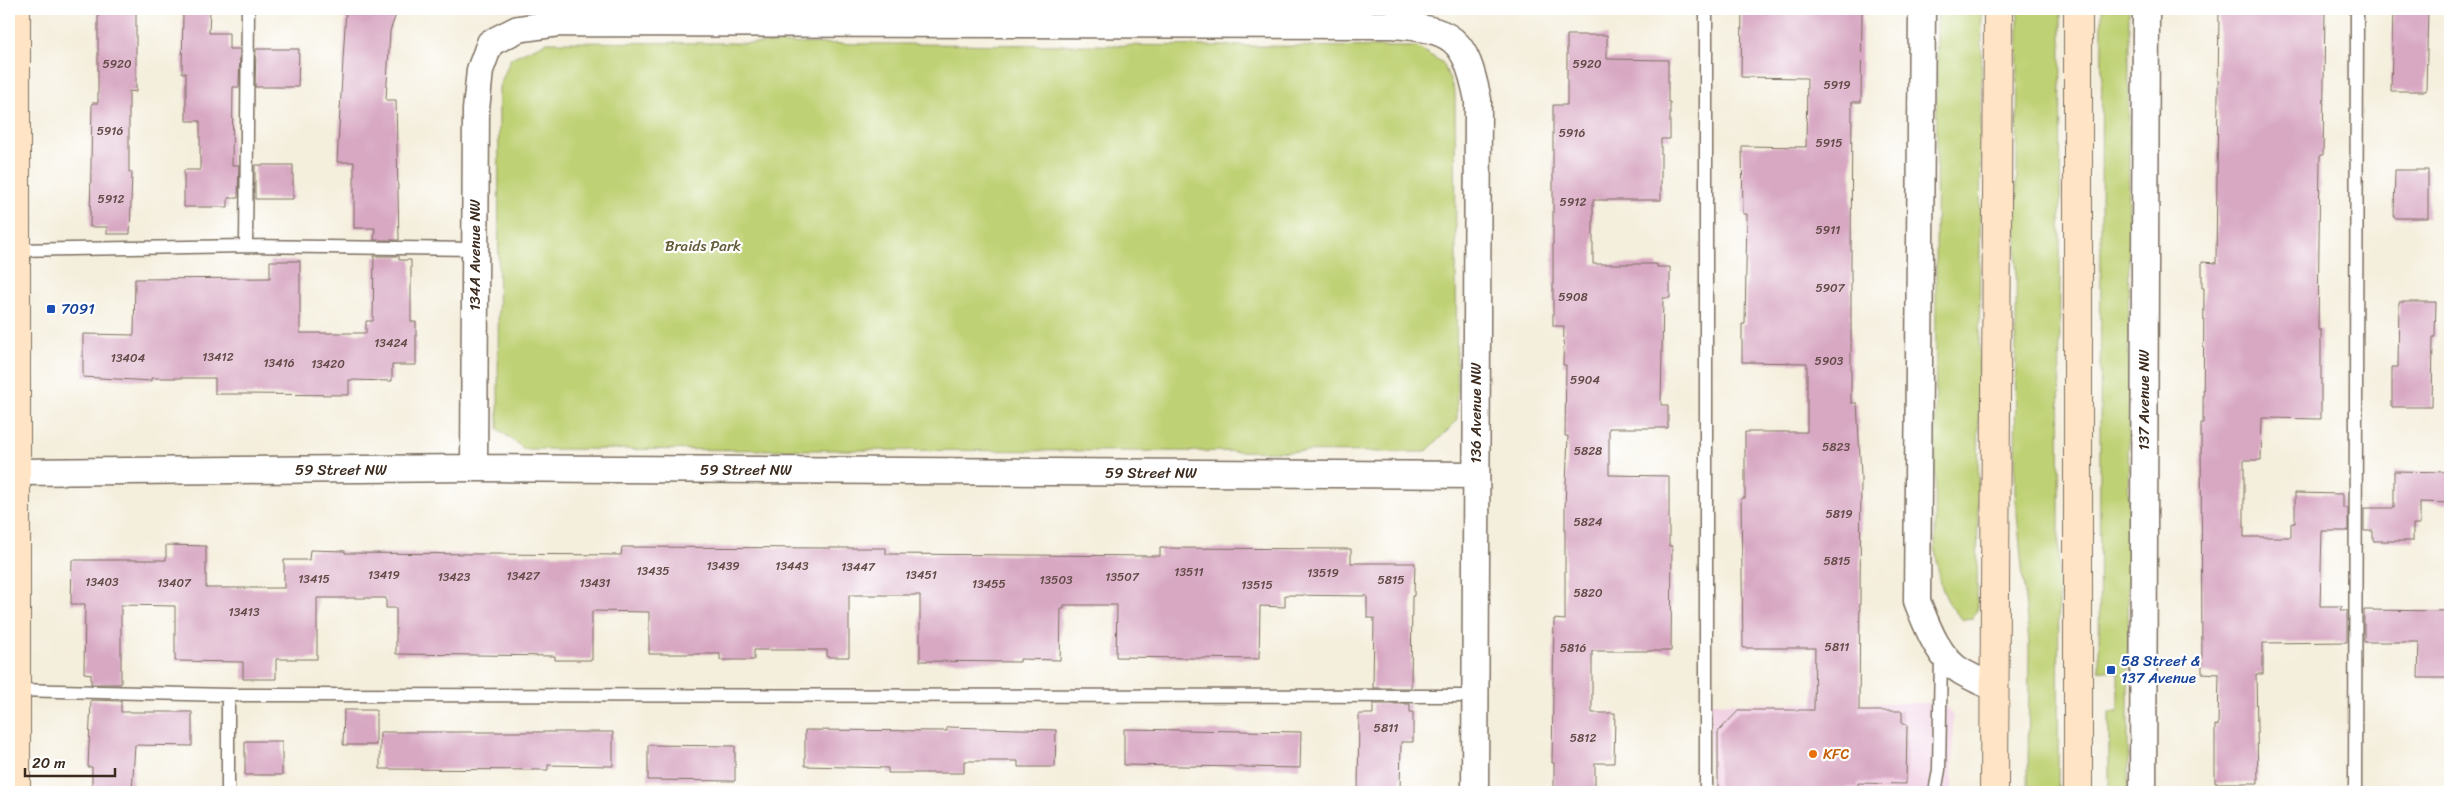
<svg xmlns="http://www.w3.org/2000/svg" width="2459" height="801" font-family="Sriracha,sans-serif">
	<rect width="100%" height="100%" fill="#fff"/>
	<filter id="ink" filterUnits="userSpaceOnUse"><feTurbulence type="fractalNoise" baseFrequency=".02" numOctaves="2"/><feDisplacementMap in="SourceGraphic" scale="10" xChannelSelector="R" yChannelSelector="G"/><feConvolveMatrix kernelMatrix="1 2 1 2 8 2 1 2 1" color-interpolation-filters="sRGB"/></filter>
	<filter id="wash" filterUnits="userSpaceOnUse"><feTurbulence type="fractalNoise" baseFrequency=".0096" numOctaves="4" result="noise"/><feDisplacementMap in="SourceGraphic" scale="20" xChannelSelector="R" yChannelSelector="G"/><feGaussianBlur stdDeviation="1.12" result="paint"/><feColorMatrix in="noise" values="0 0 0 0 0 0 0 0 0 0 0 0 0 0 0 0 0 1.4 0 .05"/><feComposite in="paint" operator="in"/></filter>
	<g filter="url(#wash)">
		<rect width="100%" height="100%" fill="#f4eedc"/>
		<path fill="#f1d0e3" d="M 1710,703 L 1943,703 L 1953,716 L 1952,792 L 1710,792 Z"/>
		<path fill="#bfd174" stroke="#7d7e49" d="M 1937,9 L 1982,9 L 1977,610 L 1972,619 L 1963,620 C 1940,598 1939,578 1935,547 Z
			M 2018,9 L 2061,9 L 2058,792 L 2028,792 L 2029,643 L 2015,492 Z
			M 2102,9 L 2129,9 L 2128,792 L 2109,792 L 2109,712 L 2118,712 L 2118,672 L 2099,670 Z
			M 547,42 L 1417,47 L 1443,63 L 1455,93 L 1457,421 L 1426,452 L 524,449 L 498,429 L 499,87 L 511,58 Z"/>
		<g id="blocks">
			<path fill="#d8a8c3" d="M 98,9 L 136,9 L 136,92 L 129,91 L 129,172 L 132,172 L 130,234 L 107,234 L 107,227 L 90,227 L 92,103 L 98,103 Z
				M 183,9 L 210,9 L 209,33 L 229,33 L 229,49 L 240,49 L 239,87 L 233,87 L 232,165 L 239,165 L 238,198 L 228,198 L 228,207 L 184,207 L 184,170 L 200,170 L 200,121 L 186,121 L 186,73 L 182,73 Z
				M 346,9 L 398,9 L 390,31 L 386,100 L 396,100 L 399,240 L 374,240 L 375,228 L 354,228 L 354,162 L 337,162 Z
				M 1742,9 L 1862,9 L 1861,102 L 1852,102 L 1851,258 L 1851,403 L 1857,403 L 1861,475 L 1859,711 L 1902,711 L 1902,724 L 1907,724 L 1906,784 L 1858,783 L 1858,787 L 1832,787 L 1832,792 L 1718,792 L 1718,732 L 1739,710 L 1814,710 L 1815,648 L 1743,648 L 1741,498 L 1745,498 L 1745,432 L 1807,432 L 1807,363 L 1742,362 L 1742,324 L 1745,324 L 1747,214 L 1743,214 L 1742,146 L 1806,147 L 1807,78 L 1741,77 Z
				M 2219,9 L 2325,9 L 2323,155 L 2320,155 L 2318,330 L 2321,330 L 2321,419 L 2262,418 L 2261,460 L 2244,460 L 2244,537 L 2291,537 L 2291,523 L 2295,523 L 2295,493 L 2343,494 L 2343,508 L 2348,508 L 2348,531 L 2322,531 L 2320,606 L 2342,606 L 2341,610 L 2347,610 L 2347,642 L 2263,643 L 2263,674 L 2256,674 L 2258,783 L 2215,783 L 2215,725 L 2218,726 L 2219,674 L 2202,673 L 2201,423 L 2203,423 L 2204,288 L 2202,288 L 2202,262 L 2216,263 Z
				M 2393,9 L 2428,9 L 2426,91 L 2391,91 Z
				M 1567,35 L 1607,35 L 1607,59 L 1668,60 L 1668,102 L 1670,102 L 1670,139 L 1661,139 L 1661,200 L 1593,200 L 1593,264 L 1657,264 L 1657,267 L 1670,267 L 1670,298 L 1663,298 L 1661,405 L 1668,405 L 1668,428 L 1609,428 L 1609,475 L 1669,476 L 1669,546 L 1672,546 L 1671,651 L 1592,651 L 1592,713 L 1615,713 L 1614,763 L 1595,763 L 1595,792 L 1554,792 L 1554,763 L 1552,763 L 1554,619 L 1565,620 L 1565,507 L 1568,436 L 1565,436 L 1566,365 L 1563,365 L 1564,326 L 1553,326 L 1553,105 L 1567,105 Z
				M 256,49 L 299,49 L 298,87 L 255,87 Z
				M 255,165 L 293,165 L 293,199 L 255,199 Z
				M 2395,170 L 2428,170 L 2428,218 L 2394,218 Z
				M 374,256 L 399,256 L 399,260 L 411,260 L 411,322 L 416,322 L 416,365 L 392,365 L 392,381 L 349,380 L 349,395 L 243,394 L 215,394 L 215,378 L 151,378 L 151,381 L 83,377 L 83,334 L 134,335 L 135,279 L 270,278 L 270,261 L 300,261 L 300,333 L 366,333 L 366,321 L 373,321 Z
				M 2399,302 L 2436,302 L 2435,337 L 2433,337 L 2432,407 L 2392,407 L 2392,367 L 2398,367 Z
				M 2394,471 L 2450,472 L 2450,503 L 2420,502 L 2420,524 L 2413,524 L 2413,541 L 2373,541 L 2373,531 L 2364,531 L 2364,508 L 2394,508 Z
				M 166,545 L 206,546 L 206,588 L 284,588 L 284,560 L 309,560 L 310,550 L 345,551 L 345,553 L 621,555 L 622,547 L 831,548 L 886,548 L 886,554 L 1160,556 L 1160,548 L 1351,549 L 1351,563 L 1415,563 L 1414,596 L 1412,596 L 1411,688 L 1373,688 L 1374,618 L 1367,618 L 1367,596 L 1285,595 L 1285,607 L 1260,606 L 1259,659 L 1116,657 L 1117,605 L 1064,605 L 1064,609 L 1061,609 L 1060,660 L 1020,659 L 1020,662 L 920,661 L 920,595 L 849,595 L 849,657 L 827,657 L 827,650 L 754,650 L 754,660 L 720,660 L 720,654 L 649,654 L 649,612 L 592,611 L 592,660 L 555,660 L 555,656 L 396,654 L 396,608 L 386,608 L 386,598 L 317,598 L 317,659 L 276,659 L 276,679 L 243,679 L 243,662 L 175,661 L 175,606 L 121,605 L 121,684 L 91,684 L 91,674 L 84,673 L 85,604 L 71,604 L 72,560 L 166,560 Z
				M 2364,610 L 2450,611 L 2450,678 L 2418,678 L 2419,642 L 2364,642 Z
				M 91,700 L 121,701 L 121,712 L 192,712 L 192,746 L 135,745 L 132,792 L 92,792 L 92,767 L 88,767 Z
				M 1373,704 L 1410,704 L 1410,712 L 1413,712 L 1413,742 L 1401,742 L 1400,792 L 1358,792 L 1359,714 L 1373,714 Z
				M 344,710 L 376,710 L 376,745 L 343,745 Z
				M 947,727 L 1056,730 L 1055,767 L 1018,767 L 1018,761 L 964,761 L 964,773 L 888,773 L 888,768 L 805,766 L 805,730 L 947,731 Z
				M 1124,729 L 1301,732 L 1300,768 L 1124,765 Z
				M 380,732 L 613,732 L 613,766 L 548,765 L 548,770 L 380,769 Z
				M 245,741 L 282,741 L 282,775 L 245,775 Z
				M 648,745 L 735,746 L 735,781 L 648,780 Z"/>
		</g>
	</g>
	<g filter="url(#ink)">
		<use href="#blocks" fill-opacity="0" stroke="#7c6f60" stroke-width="1"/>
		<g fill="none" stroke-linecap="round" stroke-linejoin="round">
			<defs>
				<path id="lane" d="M 1706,9 L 1706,792
					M 246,246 L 248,9
					M 14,250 L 246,246 L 475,249
					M 16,690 L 228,695 L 1476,696
					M 228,792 L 228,695
					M 1935,792 L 1939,770 L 1941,655
					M 2355,792 L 2357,9"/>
				<path id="street" d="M 1922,9 L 1917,601 C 1927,626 1938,658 1962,672 C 1973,678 1984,683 1994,688
					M 474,468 L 476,110 L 480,70 L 490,43 L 518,29 L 560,23 L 1390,25 C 1453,29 1465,37 1478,100 L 1475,792
					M 16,472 L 474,468 L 1476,475
					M 2143,792 L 2146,9"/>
				<path id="secondary" d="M 2078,9 L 2078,792
					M 16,792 L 16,9
					M 1994,792 L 1998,9"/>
			</defs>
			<use href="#lane" stroke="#7c6f60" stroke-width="15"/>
			<use href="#street" stroke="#7c6f60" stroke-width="29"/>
			<use href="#secondary" stroke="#7c6f60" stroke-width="30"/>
			<use href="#lane" stroke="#fff" stroke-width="12"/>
			<use href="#street" stroke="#fff" stroke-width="26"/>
			<use href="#secondary" stroke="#ffe4c6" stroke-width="28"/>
		</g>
	</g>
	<g fill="#1a4fb4" stroke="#fff" stroke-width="2">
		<rect x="46" y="304" width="10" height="10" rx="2.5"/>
		<rect x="2106" y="665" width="10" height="10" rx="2.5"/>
	</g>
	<circle fill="#e8710a" stroke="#fff" stroke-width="2" cx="1813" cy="754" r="5"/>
	<g text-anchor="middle" stroke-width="4.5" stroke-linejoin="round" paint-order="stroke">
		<g font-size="12" fill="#624a47">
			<text x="117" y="68">5920</text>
			<text x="1587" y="68">5920</text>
			<text x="1837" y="89">5919</text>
			<text x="110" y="135">5916</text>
			<text x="1572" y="137">5916</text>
			<text x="1829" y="147">5915</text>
			<text x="111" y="203">5912</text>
			<text x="1573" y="206">5912</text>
			<text x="1828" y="234">5911</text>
			<text x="1830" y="292">5907</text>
			<text x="1573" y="301">5908</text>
			<text x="391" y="347">13424</text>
			<text x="218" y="361">13412</text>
			<text x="128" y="362">13404</text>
			<text x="1829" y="365">5903</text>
			<text x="279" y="367">13416</text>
			<text x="328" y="368">13420</text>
			<text x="1585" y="384">5904</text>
			<text x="1836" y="451">5823</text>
			<text x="1588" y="455">5828</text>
			<text x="1839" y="518">5819</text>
			<text x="1588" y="526">5824</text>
			<text x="1837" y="565">5815</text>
			<text x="723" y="570">13439</text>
			<text x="792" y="570">13443</text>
			<text x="858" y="571">13447</text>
			<text x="653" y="575">13435</text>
			<text x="1189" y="576">13511</text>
			<text x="1323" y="577">13519</text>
			<text x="384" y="579">13419</text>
			<text x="921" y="579">13451</text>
			<text x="523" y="580">13427</text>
			<text x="454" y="581">13423</text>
			<text x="1122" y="581">13507</text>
			<text x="314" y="583">13415</text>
			<text x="1056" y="584">13503</text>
			<text x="1391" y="584">5815</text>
			<text x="102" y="586">13403</text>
			<text x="174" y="587">13407</text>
			<text x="595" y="587">13431</text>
			<text x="989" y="588">13455</text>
			<text x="1257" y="589">13515</text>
			<text x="1588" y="597">5820</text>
			<text x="244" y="616">13413</text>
			<text x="1837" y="651">5811</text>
			<text x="1573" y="652">5816</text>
			<text x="1386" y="732">5811</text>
			<text x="1583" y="742">5812</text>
		</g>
		<g font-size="15" fill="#635c38" stroke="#fff">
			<text x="703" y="251">Braids Park</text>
		</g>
		<g font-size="15" fill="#3b2a1e" stroke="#fff">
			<text transform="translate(475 255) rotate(-90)" y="5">134A Avenue NW</text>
			<text transform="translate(2144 400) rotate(-90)" y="5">137 Avenue NW</text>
			<text transform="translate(1476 413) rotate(-90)" y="5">136 Avenue NW</text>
			<text x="341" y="475">59 Street NW</text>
			<text x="746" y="475">59 Street NW</text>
			<text x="1151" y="478">59 Street NW</text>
		</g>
		<g font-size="15" fill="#164399" stroke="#fff" text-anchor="start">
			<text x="61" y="314">7091</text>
			<text x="2121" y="666">58 Street &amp;<tspan x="2121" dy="17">137 Avenue</tspan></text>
		</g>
		<g font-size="15" fill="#c56008" stroke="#fff" text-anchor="start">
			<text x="1823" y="759">KFC</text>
		</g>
	</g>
	<rect width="2459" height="801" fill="none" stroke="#fff" stroke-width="30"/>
	<path d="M25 768v8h90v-8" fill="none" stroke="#3b2a1e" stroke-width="2.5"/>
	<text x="32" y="768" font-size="15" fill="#3b2a1e" stroke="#ffffff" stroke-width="4" paint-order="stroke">20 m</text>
</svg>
